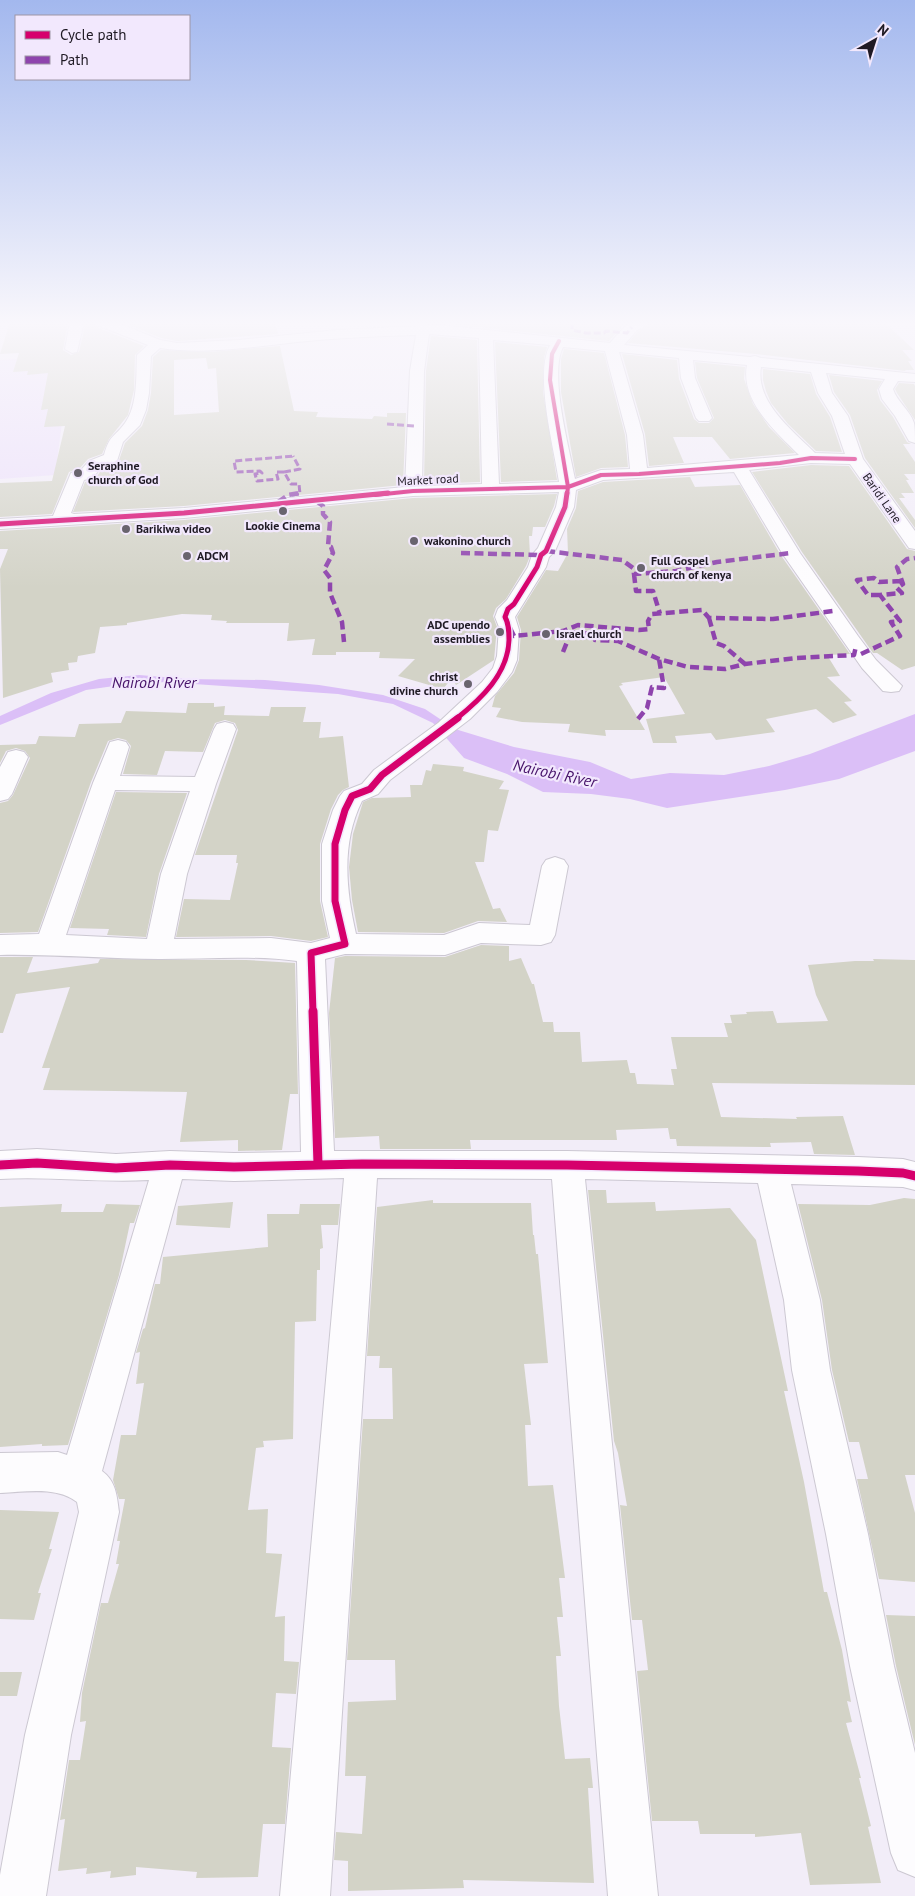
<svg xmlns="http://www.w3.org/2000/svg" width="915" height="1896" font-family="'PT Sans',sans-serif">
	<rect width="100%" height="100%" fill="#f2edf8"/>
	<path fill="#ece0fa" d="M 71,356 L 55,475 L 0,479 L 0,360 Z"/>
	<path fill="#dbbff7" d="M 139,675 L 187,679 L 265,680 L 319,685 L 383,695 L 425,709 L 455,729 L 514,747 L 590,762 L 631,779 L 670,773 L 724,775 L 769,766 L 810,754 L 915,714 L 915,751 L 839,779 L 785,790 L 667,808 L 630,799 L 591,794 L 543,792 L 507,774 L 464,758 L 433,723 L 393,704 L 338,694 L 165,682 L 128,684 L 86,690 L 0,725 L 0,716 L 51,693 L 99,679 Z"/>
	<path fill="#d3d3c7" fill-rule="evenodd" d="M 10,322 L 64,322 L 67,327 L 63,350 L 71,355 L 79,352 L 85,326 L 83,322 L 94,322 L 96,327 L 144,346 L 135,355 L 134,390 L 128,415 L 109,439 L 102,454 L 88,459 L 80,468 L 69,472 L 52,514 L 0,517 L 0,483 L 52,481 L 65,426 L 44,427 L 48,409 L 41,410 L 48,373 L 27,375 L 28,371 L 13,372 L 19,353 L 0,354 Z
		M 122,322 L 275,322 L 278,334 L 177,341 L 161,338 Z
		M 419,322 L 626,322 L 609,341 L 440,323 L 419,324 Z
		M 654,322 L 884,322 L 914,350 L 902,350 L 912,361 L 908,361 L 914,370 L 905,370 L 906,371 L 756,354 L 628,343 L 638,331 Z
		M 431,336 L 477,340 L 480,482 L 424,484 L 426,371 Z
		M 495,342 L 547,347 L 544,358 L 543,392 L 557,480 L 501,482 Z
		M 280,346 L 294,411 L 318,412 L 316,417 L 372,419 L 374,416 L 387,417 L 387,413 L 406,413 L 403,485 L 184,506 L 73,512 L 85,482 L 95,479 L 102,469 L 118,463 L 125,443 L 142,426 L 148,410 L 151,393 L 153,357 L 161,350 L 211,352 ZM 206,358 L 208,369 L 216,368 L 219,412 L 174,415 L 174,360 Z
		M 564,349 L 604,353 L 625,435 L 628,467 L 601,468 L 576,477 L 561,392 L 561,359 Z
		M 622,354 L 677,360 L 679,379 L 694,419 L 699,423 L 709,423 L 714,418 L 697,378 L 695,362 L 745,367 L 744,379 L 753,404 L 769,427 L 795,453 L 730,459 L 712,437 L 673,437 L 684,463 L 649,466 L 645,434 Z
		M 763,369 L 810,374 L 816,394 L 830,417 L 842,452 L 816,451 L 788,424 L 771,403 L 766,391 L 763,380 Z
		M 829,375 L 882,381 L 877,390 L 880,400 L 893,417 L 907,442 L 911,444 L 903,444 L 915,462 L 915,474 L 904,474 L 909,480 L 906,480 L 914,493 L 901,493 L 905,498 L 899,498 L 915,520 L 915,528 L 865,458 L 850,415 L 834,392 Z
		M 899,383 L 914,384 L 915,386 L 915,420 L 897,393 L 895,389 Z
		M 811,465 L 849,466 L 907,549 L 915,551 L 915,666 L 902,670 L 877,653 L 873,653 L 802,552 L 752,472 Z
		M 690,477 L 695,487 L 740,485 L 780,554 L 850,654 L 827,655 L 840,676 L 827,677 L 852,701 L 844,702 L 857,715 L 833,723 L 816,709 L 766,719 L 775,732 L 716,740 L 711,733 L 675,736 L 677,743 L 653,743 L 646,719 L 685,714 L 664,677 L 621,683 L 623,685 L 619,686 L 645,730 L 605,730 L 606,736 L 568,732 L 570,724 L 522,722 L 496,717 L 501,708 L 492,707 L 495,696 L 514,673 L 519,660 L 521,630 L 517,617 L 546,570 L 558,571 L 568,553 L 567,529 L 576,508 L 578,491 L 603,482 Z
		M 557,494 L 554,506 L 545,527 L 533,527 L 532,536 L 529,536 L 530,556 L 526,566 L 506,599 L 496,608 L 493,616 L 497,627 L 494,660 L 456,685 L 452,678 L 443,689 L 398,676 L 415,659 L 379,658 L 380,652 L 336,652 L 336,655 L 312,655 L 315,639 L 287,641 L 289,623 L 226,623 L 227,621 L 211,620 L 212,615 L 182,614 L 127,623 L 127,625 L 100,627 L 95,653 L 78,656 L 77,662 L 68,663 L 69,670 L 51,673 L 53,682 L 3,698 L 0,569 L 8,549 L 0,549 L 0,531 L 184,520 L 413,498 Z
		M 188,703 L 214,703 L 214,707 L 225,706 L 224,715 L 269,716 L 271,707 L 306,707 L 303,722 L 321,722 L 319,738 L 343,736 L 349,787 L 343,790 L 338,795 L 331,809 L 320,844 L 320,901 L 328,937 L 311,941 L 271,936 L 176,937 L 184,899 L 230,900 L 238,863 L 236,863 L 237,855 L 195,855 L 238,730 L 235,723 L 225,720 L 215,723 L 203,752 L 165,751 L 157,775 L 123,774 L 131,746 L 126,740 L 118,738 L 108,741 L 91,782 L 38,932 L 0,933 L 0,803 L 8,801 L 13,795 L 30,758 L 25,751 L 16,748 L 6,751 L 0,763 L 0,745 L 36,744 L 39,736 L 75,737 L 79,724 L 121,723 L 126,711 L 186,713 Z
		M 433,764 L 464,767 L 463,771 L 504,781 L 499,789 L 509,790 L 498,831 L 488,830 L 484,862 L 475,862 L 493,909 L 500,908 L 507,922 L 478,921 L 444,933 L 358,932 L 352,900 L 349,867 L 353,834 L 363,802 L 372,798 L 411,797 L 410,785 L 422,785 L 426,770 L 431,771 Z
		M 116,792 L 187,793 L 159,874 L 146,937 L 107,935 L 109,929 L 70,928 Z
		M 481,945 L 509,946 L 509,961 L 521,958 L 532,984 L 534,984 L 543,1022 L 553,1022 L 554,1032 L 580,1032 L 582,1062 L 627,1060 L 630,1073 L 635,1073 L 637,1084 L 674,1085 L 671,1069 L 677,1069 L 671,1037 L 728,1037 L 724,1023 L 732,1023 L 730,1015 L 747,1014 L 746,1012 L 773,1011 L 777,1023 L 828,1021 L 816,995 L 808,965 L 855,961 L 874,961 L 873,959 L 915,960 L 915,1085 L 712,1083 L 721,1117 L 797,1119 L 796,1117 L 843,1116 L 855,1155 L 814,1154 L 811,1142 L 770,1143 L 771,1147 L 677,1146 L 676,1139 L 670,1139 L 668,1128 L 616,1130 L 617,1140 L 470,1140 L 471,1149 L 380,1149 L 379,1136 L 335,1138 L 329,1013 L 335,958 L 345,956 L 445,957 Z
		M 0,957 L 33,957 L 27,973 L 98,963 L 100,959 L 246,960 L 295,963 L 298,1094 L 290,1094 L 282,1150 L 238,1151 L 238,1140 L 180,1142 L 187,1092 L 43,1090 L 50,1068 L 42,1068 L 70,987 L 16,994 L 3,1033 L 0,1033 Z
		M 588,1190 L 606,1190 L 607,1203 L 655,1202 L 656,1211 L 730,1208 L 756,1240 L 788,1391 L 784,1391 L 804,1482 L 824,1592 L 827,1592 L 842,1650 L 851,1702 L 847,1701 L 852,1722 L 846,1723 L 861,1778 L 859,1778 L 871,1826 L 868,1827 L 881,1883 L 810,1885 L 801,1833 L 755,1837 L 755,1834 L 700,1834 L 698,1821 L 652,1821 L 637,1671 L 648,1670 L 642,1620 L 632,1620 L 620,1505 L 627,1506 L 618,1453 L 614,1441 Z
		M 904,1198 L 915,1199 L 915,1475 L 905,1475 L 915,1513 L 915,1582 L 879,1579 L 857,1479 L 868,1479 L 859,1442 L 849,1442 L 832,1370 L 822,1300 L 798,1204 L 870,1205 Z
		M 433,1200 L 433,1203 L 531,1203 L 533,1235 L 534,1235 L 536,1254 L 538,1254 L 548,1363 L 524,1364 L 531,1425 L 525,1425 L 528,1486 L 553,1485 L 565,1578 L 559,1578 L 563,1617 L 557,1617 L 561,1656 L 556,1656 L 559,1706 L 565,1759 L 590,1758 L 593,1788 L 588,1788 L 594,1883 L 463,1880 L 464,1888 L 348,1891 L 348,1861 L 334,1860 L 336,1832 L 362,1834 L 366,1776 L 345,1776 L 348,1702 L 396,1700 L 395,1660 L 347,1660 L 363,1419 L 393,1419 L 392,1368 L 379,1368 L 380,1356 L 367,1356 L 377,1207 Z
		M 233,1202 L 230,1228 L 176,1225 L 178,1206 Z
		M 62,1204 L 61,1212 L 103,1212 L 106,1204 L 140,1205 L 134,1223 L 130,1223 L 119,1275 L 68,1445 L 42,1446 L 42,1444 L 0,1447 L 0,1207 Z
		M 300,1204 L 340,1204 L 338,1225 L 321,1225 L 323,1248 L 320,1249 L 320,1270 L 317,1270 L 316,1321 L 295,1322 L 293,1439 L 263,1441 L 264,1447 L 256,1448 L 248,1510 L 268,1509 L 266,1553 L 282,1554 L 275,1617 L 285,1616 L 284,1661 L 299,1662 L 296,1694 L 276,1693 L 272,1747 L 291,1748 L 285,1824 L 263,1824 L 258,1877 L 196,1878 L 197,1872 L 136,1867 L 136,1875 L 110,1878 L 111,1871 L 86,1874 L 87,1868 L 58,1871 L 65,1819 L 60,1820 L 69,1760 L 80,1760 L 86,1721 L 80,1722 L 82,1693 L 101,1603 L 108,1603 L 119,1564 L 116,1564 L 120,1541 L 117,1541 L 125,1499 L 119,1499 L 113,1480 L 121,1435 L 136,1435 L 144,1383 L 136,1384 L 140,1352 L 136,1353 L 143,1329 L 145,1328 L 155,1284 L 160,1284 L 163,1257 L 268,1247 L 267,1214 L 299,1214 Z
		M 0,1510 L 59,1512 L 49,1549 L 52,1549 L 38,1593 L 41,1593 L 34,1620 L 0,1619 Z
		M 886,1615 L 915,1616 L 915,1745 L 896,1666 Z
		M 0,1672 L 22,1672 L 17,1696 L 0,1696 Z"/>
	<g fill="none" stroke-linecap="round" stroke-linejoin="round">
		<defs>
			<path id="minor" d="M 66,322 L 80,322 L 83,326 L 77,352 L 72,353 L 65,349 L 69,327 Z
				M 96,322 L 116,322 L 160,340 L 177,343 L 239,340 L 337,330 L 440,325 L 610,343 L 627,324 L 652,322 L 637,330 L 624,345 L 750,357 L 755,356 L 761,358 L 915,374 L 915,382 L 898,381 L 893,389 C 897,402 910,410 914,423 C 915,428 915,437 915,443 L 909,441 L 895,416 L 882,399 L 879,389 L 885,379 L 826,373 L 832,393 L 848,416 L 863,459 L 915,531 L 915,549 L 909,548 L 850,464 L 811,463 L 749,470 L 800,553 L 858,636 L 876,660 L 902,686 L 899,691 L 891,692 L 883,691 L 862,668 L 782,553 L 734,472 L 603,480 L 576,490 L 574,507 L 555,551 L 549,557 L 546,567 L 515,617 L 519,630 L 517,660 L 512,672 L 497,692 L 470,719 L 390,780 L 378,794 L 362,801 C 341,843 346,890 356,934 L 444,935 L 479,923 L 530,925 L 542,866 L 546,860 L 555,857 L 564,860 L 568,866 L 555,935 L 551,942 L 541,945 L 481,943 L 445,955 L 345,954 L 325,959 L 334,1151 L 567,1151 L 858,1157 L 903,1159 L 915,1162 L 915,1190 L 903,1187 L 791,1184 L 820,1300 L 830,1370 L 868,1534 L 894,1666 L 915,1753 L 915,1877 L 898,1870 L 891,1853 L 850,1666 L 826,1534 L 792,1370 L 784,1300 L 758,1183 L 585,1179 L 658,1896 L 608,1896 L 552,1179 L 377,1178 L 330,1896 L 280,1896 L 344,1178 L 234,1181 L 182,1179 L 102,1471 C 116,1481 117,1496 119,1512 L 71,1735 L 46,1896 L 0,1896 L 0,1875 L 25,1735 L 79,1512 L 77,1502 C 56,1486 25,1492 0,1493 L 0,1453 L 58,1452 L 67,1455 L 149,1180 C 99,1183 50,1176 0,1179 L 0,1151 L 37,1149 L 116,1154 L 170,1151 L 234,1153 L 301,1152 L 297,961 C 252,955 206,959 160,959 C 107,959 54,954 0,955 L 0,935 L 39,934 L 93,783 L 110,742 L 118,740 L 126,742 L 129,747 L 120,776 L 195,777 L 214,729 L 217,724 L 225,722 L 233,724 L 236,729 L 216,784 L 187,874 L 174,939 L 271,938 L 311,943 L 330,938 L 322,901 L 322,844 L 333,810 L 340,796 L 344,791 L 362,784 L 374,770 L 438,723 L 482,682 L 493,668 L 497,656 L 499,627 L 495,617 L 498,609 L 507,600 L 528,567 L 532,555 L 538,548 L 556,507 L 559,492 L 413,496 L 184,518 L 0,529 L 0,519 L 53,516 L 71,473 L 81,470 L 89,461 L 104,455 C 110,434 114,438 125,423 C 138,405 136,376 137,355 L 148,345 L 97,325 ZM 429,334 L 479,338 L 482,484 L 422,486 L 424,371 ZM 416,335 L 410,371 L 405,487 L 184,508 L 74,514 L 71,513 L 84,480 L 93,478 L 101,467 L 117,461 L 123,442 L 140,425 L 146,410 L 149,393 L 151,356 L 160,348 C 204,355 253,347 297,342 C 337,338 376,336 416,335 ZM 493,340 L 550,345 C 534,374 554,448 559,482 L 499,484 ZM 563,347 L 605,351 L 627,435 L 630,469 L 601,470 L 575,479 C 569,447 549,374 563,347 ZM 619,352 L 679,358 L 681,378 L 696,418 L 699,421 L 709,421 L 712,418 L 695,378 L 693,360 L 747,365 C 740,401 776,432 799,455 L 647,468 L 643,435 ZM 761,367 L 811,372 L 818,393 L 832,416 L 845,454 L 815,453 C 793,431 755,402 761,367 ZM 115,790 L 190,791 L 161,874 L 147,939 L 66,935 Z
				M 16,750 L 24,752 L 28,757 L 12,794 L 8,799 L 0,801 L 0,767 L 8,752 Z"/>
		</defs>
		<use href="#minor" stroke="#ccc8d2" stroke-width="2"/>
		<use href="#minor" fill="#fdfcfe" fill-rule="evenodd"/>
		<path stroke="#8e44ad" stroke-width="3" stroke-dasharray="7 3" stroke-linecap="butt" d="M 572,322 L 572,330 L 586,333 L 604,333 L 606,331 L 627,333 L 632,327
			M 387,424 L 415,426
			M 284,472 L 300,469 L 293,456
			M 292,495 L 300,494 L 299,484 L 291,484 L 284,472 L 276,472 L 278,479 L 257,481 L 255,474 L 262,473 L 260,471 L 236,472 L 234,461 L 295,456"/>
		<path stroke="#8e44ad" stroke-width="4.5" stroke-dasharray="9 4.5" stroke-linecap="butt" d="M 316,501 L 323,506 L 323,514 L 330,522 L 328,546 L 331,547 L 333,553 L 324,570 L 330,578 L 330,593 L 342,622 L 344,642
			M 278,502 L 288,495 L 300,493
			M 546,551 L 622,560 L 633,568 L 634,574 L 676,571 L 717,562 L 791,553
			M 461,553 L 541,555
			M 634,574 L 636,591 L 653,591 L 660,614
			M 880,595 L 868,595 L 857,580 L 874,578 L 879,582 L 902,581
			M 709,618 L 716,643 L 724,646 L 745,664
			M 510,628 L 514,636 L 563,631 L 578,625 L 639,630 L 649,629 L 648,621 L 652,614 L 702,610 L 709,618 L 773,619 L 833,611
			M 566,632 L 595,634 L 595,640 L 618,641 L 659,659 L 688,667 L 725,669 L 745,664 L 796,658 L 854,655 L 856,646
			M 563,652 L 571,632
			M 861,654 L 900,636 L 891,622 L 900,621 L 880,595 L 902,593 L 897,588 L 903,584 L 897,567 L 907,559 L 915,558
			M 638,719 L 647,708 L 652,687 L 664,688 L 659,659"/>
		<defs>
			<path id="cycleway-far3" d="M 559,341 L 552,354 L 550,380 L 568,487 L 567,495
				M 375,495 L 413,491 L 568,487 L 601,475 L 639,474 L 780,463 L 811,458 L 855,459"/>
			<path id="cycleway-far2" d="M 0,524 L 184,513 L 388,493
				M 456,719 C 481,699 508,674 509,640 C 509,632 509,624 505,617 L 508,609 L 514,604 L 537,567 L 541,555 L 546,551 L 565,507 L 567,493"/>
			<path id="cycleway-far1" d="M 313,1012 L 311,953 L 345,944 L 335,901 L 335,844 L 345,810 L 352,796 L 370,789 L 382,775 L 458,718"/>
			<path id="cycleway" d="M 313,1011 L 318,1164
				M 0,1165 L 37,1163 L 116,1168 L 170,1165 L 234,1167 L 362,1164 L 567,1165 L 858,1171 L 903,1173 L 915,1176"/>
		</defs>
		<use href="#cycleway-far3" stroke="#f2e8fd" stroke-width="5.5"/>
		<use href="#cycleway-far2" stroke="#f2e8fd" stroke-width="8"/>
		<use href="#cycleway-far1" stroke="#f2e8fd" stroke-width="10"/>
		<use href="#cycleway" stroke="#f2e8fd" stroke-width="12"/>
		<use href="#cycleway-far3" stroke="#d6006c" stroke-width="4"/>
		<use href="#cycleway-far2" stroke="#d6006c" stroke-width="5"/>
		<use href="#cycleway-far1" stroke="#d6006c" stroke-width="7"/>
		<use href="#cycleway" stroke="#d6006c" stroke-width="9"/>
	</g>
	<linearGradient id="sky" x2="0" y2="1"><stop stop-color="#a3b8ee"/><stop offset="0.55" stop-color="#f9f7fc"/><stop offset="1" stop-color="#f9f7fc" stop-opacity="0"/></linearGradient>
	<rect width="915" height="588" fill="url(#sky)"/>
	<g fill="#69646e" stroke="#f2e8fd" stroke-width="2">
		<circle cx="78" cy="473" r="5"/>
		<circle cx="283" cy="511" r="5"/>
		<circle cx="126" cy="529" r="5"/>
		<circle cx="414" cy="541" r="5"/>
		<circle cx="187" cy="556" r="5"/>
		<circle cx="641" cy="568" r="5"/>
		<circle cx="500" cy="632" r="5"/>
		<circle cx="546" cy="634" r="5"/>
		<circle cx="468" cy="684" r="5"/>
	</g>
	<g text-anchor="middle" stroke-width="4.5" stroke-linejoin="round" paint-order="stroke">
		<g font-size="12" font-weight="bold" fill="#1f1a24" stroke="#f2e8fd" text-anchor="start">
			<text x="88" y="470">Seraphine<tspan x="88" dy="14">church of God</tspan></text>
			<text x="283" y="530" text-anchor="middle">Lookie Cinema</text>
			<text x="136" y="533">Barikiwa video</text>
			<text x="424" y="545">wakonino church</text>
			<text x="197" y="560">ADCM</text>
			<text x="651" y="565">Full Gospel<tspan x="651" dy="14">church of kenya</tspan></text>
			<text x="490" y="629" text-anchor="end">ADC upendo<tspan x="490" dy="14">assemblies</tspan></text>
			<text x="556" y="638">Israel church</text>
			<text x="458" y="681" text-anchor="end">christ<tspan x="458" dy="14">divine church</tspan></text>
		</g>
		<g font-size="12" fill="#1f1a24" stroke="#f2e8fd">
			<text transform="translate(428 480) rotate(-3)" y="4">Market road</text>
			<text transform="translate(882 498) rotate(55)" y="4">Baridi Lane</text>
		</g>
		<g font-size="16" font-style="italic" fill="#47136a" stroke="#f2e8fd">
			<text x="154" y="688">Nairobi River</text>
			<text transform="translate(555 773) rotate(12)" y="6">Nairobi River</text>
		</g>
	</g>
	<rect x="15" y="15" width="175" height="65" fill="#f2e8fd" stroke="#9e96a6"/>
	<rect x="25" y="31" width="25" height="8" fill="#d6006c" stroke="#9e96a6"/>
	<text x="60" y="40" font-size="15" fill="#1f1a24">Cycle path</text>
	<rect x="25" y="56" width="25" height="8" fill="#8e44ad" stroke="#9e96a6"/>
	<text x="60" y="65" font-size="15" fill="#1f1a24">Path</text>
	<g transform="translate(875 40) rotate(39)" stroke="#f2e8fd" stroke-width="4" paint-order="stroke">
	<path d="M0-4L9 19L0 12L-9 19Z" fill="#1f1a24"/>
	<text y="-8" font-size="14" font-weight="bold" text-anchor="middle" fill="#1f1a24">N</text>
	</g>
</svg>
